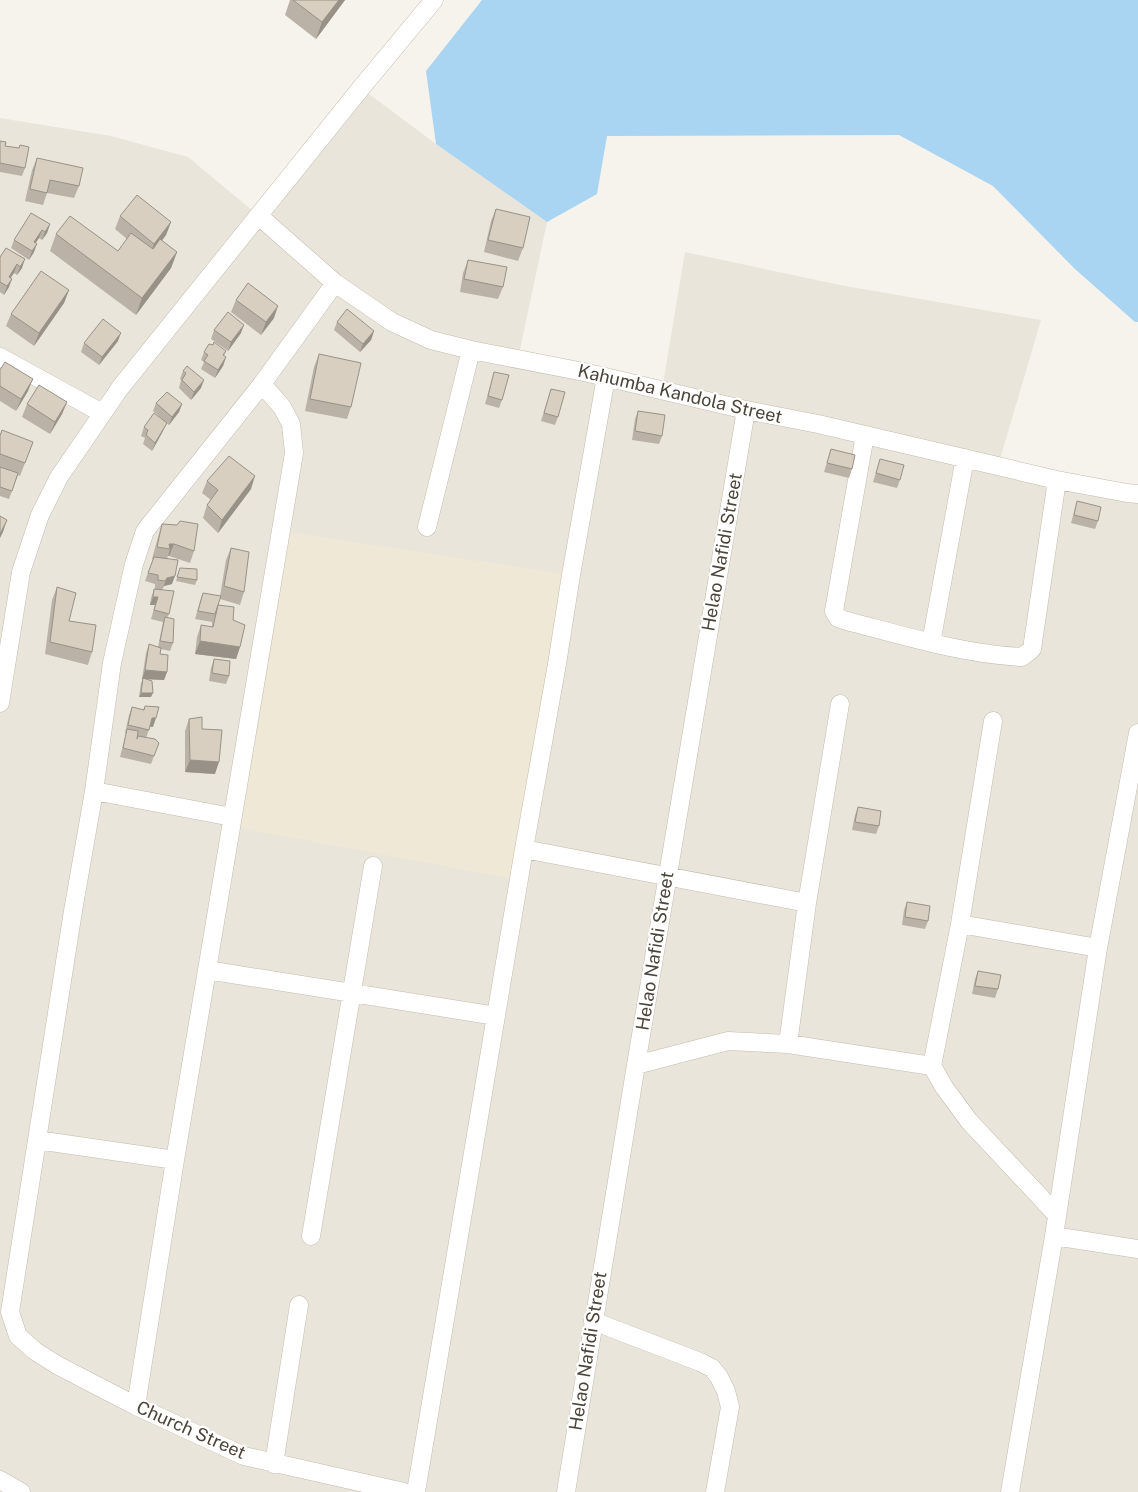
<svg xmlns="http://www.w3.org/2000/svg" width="1138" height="1492" font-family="'Public Sans',sans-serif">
	<rect width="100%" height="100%" fill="#f6f3ec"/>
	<path fill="#eae5da" d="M 361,88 L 436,144 L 547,222 L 518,359 L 662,390 L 685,252 L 840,285 L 1041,320 L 998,466 L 1138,494 L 1138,1492 L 22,1492 L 0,1480 L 0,118 L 111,136 L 188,157 L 259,216 Z"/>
	<path fill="#efe8d6" d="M 280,531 L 571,575 L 519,880 L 230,826 Z"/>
	<path fill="#a9d4f2" d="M 482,0 L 1138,0 L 1138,322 L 1135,322 L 1075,269 L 993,186 L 899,135 L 607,136 L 597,194 L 547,222 L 436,144 L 426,71 Z"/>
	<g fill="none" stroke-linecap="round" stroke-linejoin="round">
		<defs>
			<path id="minor" d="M 259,216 L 335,283 L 392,322 L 431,340 L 471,350 L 584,372 L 746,410 L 818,424 L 1057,480 L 1127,493 L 1138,494
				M 335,283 L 262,384 L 145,531 L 134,564 L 112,663 L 94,791 L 73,911 L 10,1312 L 18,1336 L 35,1351 L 57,1365 L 136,1406 L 244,1456 L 404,1492
				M 0,357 L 102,413
				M 865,435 L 834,611 L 838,618 L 847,621 C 905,636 963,654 1022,657 L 1032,649 L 1057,480
				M 427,527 L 471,350
				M 931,643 L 965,458
				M 0,703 L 21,572 L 40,515 L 59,477 L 120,388 L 361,88 L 434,0
				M 993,721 L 960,924 L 1098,948
				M 94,791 L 232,817
				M 524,849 L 807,903 L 840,704
				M 807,903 L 788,1044 L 932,1066
				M 960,924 L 932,1066 L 944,1087 L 969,1121 L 1057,1215
				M 207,970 L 496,1016
				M 636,1065 L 728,1041 L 788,1044
				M 37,1140 L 175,1160
				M 311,1236 L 373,866
				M 1054,1236 L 1138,1249
				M 593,1321 L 700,1362 L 712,1368 L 719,1377 L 726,1391 L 730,1407 L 715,1492
				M 136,1406 L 175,1160 L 294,453 L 291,424 L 282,407 L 262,384
				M 274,1464 L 299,1305
				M 0,1480 L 21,1492
				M 416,1492 L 524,849 L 557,664 L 571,575 L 606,377
				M 566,1492 L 636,1065 L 746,410
				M 1010,1492 L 1054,1236 L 1098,948 L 1138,733"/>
		</defs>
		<use href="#minor" stroke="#c2bbae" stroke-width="19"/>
		<use href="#minor" stroke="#fff" stroke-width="18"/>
	</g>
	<path fill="#bab2a6" d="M 290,0 L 345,0 L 316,39 L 285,15 Z
		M 0,141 L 5,146 L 19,148 L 20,145 L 25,168 L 22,176 L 0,172 Z
		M 37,158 L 79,186 L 74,198 L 47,193 L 43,205 L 25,201 L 32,170 Z
		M 496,209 L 523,248 L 518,261 L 484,252 L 491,221 Z
		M 120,216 L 171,222 L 166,235 L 162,241 L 177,252 L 171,268 L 136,315 L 50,251 L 56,234 L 118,251 L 127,239 L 115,229 Z
		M 50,224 L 47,233 L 42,240 L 39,238 L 35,243 L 34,252 L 29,260 L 11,248 L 14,240 Z
		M 6,248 L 22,268 L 17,275 L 14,273 L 10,278 L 9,287 L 4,295 L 0,292 L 0,257 Z
		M 468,260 L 503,287 L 498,299 L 460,292 L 463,273 Z
		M 69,290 L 64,303 L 34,346 L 6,326 L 11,314 Z
		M 236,300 L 274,318 L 261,335 L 231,312 Z
		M 337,322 L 374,331 L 371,340 L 360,352 L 334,330 Z
		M 214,330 L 241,333 L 228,351 L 211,339 Z
		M 118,341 L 99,365 L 81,352 L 84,343 Z
		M 226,351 L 224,356 L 226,357 L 223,366 L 215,378 L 201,369 L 204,362 L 201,360 L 204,352 Z
		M 319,354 L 351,407 L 347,419 L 305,411 L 314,367 Z
		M 0,370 L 28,391 L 16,411 L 0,401 Z
		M 183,371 L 201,388 L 191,400 L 179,388 L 181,380 L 180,379 Z
		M 494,372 L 502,400 L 499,408 L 485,404 Z
		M 551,389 L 558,417 L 555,425 L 541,421 Z
		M 67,402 L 62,414 L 50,434 L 22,417 L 27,404 Z
		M 156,403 L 182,404 L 179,412 L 169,425 L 153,411 Z
		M 638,411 L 662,436 L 659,444 L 632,440 L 635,419 Z
		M 144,427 L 163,431 L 152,451 L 143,444 L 145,438 L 141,436 Z
		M 0,436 L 33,442 L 20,476 L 18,475 L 9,499 L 0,496 Z
		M 831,449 L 852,469 L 849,478 L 824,472 Z
		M 880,459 L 900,480 L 897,488 L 873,482 Z
		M 207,481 L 251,489 L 218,533 L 203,518 L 207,505 L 211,500 L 202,493 Z
		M 1077,501 L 1098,521 L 1095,529 L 1071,523 Z
		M 162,524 L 194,551 L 190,563 L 169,556 L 168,556 L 167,559 L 172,584 L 164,586 L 162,590 L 155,589 L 155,584 L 145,581 L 153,559 L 152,559 L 158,537 Z
		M 231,548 L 244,592 L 240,605 L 220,599 L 218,605 L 233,620 L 240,647 L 236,659 L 195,654 L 197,637 L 201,625 L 212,627 L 212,622 L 195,619 L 200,601 L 203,593 L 220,596 L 226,560 Z
		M 180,568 L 197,580 L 195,585 L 176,581 Z
		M 57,587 L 69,621 L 92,652 L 88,665 L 45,654 L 52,600 Z
		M 154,589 L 169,614 L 167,618 L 173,643 L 170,651 L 161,649 L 160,654 L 167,672 L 164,680 L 145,679 L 151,697 L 139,697 L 141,683 L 143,679 L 142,679 L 146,653 L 149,644 L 158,647 L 163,622 L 151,619 L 155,605 L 150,605 L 151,598 Z
		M 214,659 L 229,676 L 226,684 L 209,681 L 211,668 Z
		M 145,706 L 153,727 L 150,727 L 146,738 L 159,743 L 151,764 L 120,757 L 126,733 L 125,733 L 129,715 L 132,707 L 143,710 Z
		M 189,719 L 202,729 L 215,774 L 185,772 L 185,731 Z
		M 858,807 L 879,826 L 876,834 L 852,830 L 855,815 Z
		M 907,902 L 928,921 L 925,929 L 902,925 L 904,910 Z
		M 978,971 L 998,989 L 995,998 L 972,994 L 975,979 Z"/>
	<path fill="#979187" d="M 339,0 L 345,0 L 316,39 L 322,22 Z
		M 171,222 L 166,235 L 149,256 L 154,244 Z
		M 50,224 L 47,233 L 42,240 L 45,232 Z
		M 42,230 L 39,238 L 31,250 L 34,242 Z
		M 37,244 L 34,252 L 29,260 L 32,251 Z
		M 177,252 L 171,268 L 136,315 L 142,298 Z
		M 25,259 L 22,268 L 17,275 L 20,267 Z
		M 17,264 L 14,273 L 6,285 L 9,277 Z
		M 12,279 L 9,287 L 4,295 L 7,286 Z
		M 69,290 L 64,303 L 34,346 L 39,333 Z
		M 278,306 L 274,318 L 261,335 L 266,322 Z
		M 244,325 L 241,333 L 228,351 L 231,342 Z
		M 374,331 L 371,340 L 360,352 L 363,344 Z
		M 121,333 L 118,341 L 99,365 L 102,357 Z
		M 226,357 L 223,366 L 215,378 L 218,370 Z
		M 33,379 L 28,391 L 16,411 L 21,399 Z
		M 204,380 L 201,388 L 191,400 L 194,392 Z
		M 67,402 L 62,414 L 50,434 L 55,422 Z
		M 182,404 L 179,412 L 169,425 L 172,417 Z
		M 167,423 L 163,431 L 152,451 L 155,443 Z
		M 255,476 L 251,489 L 218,533 L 222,520 Z
		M 7,520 L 3,532 L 0,538 L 0,534 Z
		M 169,544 L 174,544 L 169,556 L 168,556 L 170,549 Z
		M 175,576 L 172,584 L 164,586 L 162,590 L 167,578 Z
		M 153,597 L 158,597 L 155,605 L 150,605 Z
		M 200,641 L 240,647 L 236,659 L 195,654 Z
		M 145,670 L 167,672 L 164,680 L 142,679 Z
		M 141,693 L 153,693 L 151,697 L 139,697 Z
		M 152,718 L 156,718 L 153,727 L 149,726 Z
		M 190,760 L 219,762 L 215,774 L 185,772 Z"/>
	<path fill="#d8cfc1" stroke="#979187" d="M 293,0 L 339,0 L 322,22 Z
		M 0,141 L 6,142 L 5,146 L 19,148 L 20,145 L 29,147 L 25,168 L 0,163 Z
		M 37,158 L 83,168 L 79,186 L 50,180 L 47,193 L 30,189 Z
		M 137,195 L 171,222 L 154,244 L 120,216 Z
		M 496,209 L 530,217 L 523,248 L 488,240 Z
		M 31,213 L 50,224 L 45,232 L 42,230 L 34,242 L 37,244 L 32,251 L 14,240 Z
		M 70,216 L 118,251 L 131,233 L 153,249 L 160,239 L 177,252 L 142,298 L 56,234 Z
		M 6,248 L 25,259 L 20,267 L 17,264 L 9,277 L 12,279 L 7,286 L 0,282 L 0,257 Z
		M 468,260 L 507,267 L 503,287 L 464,279 Z
		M 41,271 L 69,290 L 39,333 L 11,314 Z
		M 248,283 L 278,306 L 266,322 L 236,300 Z
		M 347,309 L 374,331 L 363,344 L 337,322 Z
		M 228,312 L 244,325 L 231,342 L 214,330 Z
		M 103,319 L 121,333 L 102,357 L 84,343 Z
		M 214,342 L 226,351 L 223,355 L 226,357 L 218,370 L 204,361 L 208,355 L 204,352 L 209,344 L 213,345 Z
		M 319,354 L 361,363 L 351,407 L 310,399 Z
		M 5,362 L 33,379 L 21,399 L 0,386 L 0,370 Z
		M 187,366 L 204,380 L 194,392 L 182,380 L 186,373 L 183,371 Z
		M 494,372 L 509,375 L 502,400 L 488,396 Z
		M 39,385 L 67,402 L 55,422 L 27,404 Z
		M 551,389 L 565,392 L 558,417 L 544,413 Z
		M 167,392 L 182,404 L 172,417 L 156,403 Z
		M 638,411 L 665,415 L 662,436 L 635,431 Z
		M 154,413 L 167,423 L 155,443 L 146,435 L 148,430 L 144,427 Z
		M 2,430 L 33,442 L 25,463 L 0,454 L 0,436 Z
		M 831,449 L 855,455 L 852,469 L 827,463 Z
		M 229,456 L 255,476 L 222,520 L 207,505 L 218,490 L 207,481 Z
		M 880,459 L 904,465 L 900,480 L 876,473 Z
		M 0,467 L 18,473 L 12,491 L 0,487 Z
		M 1077,501 L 1101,507 L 1098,521 L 1074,515 Z
		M 0,516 L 7,520 L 0,534 Z
		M 180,521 L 198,524 L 194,551 L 174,544 L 169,544 L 170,549 L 157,547 L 162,524 L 177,525 Z
		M 231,548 L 249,552 L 244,592 L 224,586 Z
		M 154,557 L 178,560 L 175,576 L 167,578 L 165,581 L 158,580 L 158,575 L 148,573 Z
		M 180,568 L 197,569 L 197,580 L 177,577 Z
		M 57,587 L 76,593 L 69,621 L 96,625 L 92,652 L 50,642 Z
		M 154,589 L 174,591 L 169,614 L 154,610 L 158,597 L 153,597 Z
		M 203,593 L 221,596 L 215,614 L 198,611 Z
		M 218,605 L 234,607 L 233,620 L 245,625 L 240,647 L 200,641 L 201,625 L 213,627 Z
		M 165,617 L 174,619 L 173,643 L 160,641 Z
		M 149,644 L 161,648 L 160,654 L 168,655 L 167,672 L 145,670 Z
		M 214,659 L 230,661 L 229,676 L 212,673 Z
		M 143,678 L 152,681 L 153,693 L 141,693 Z
		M 145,706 L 159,707 L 156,718 L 152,718 L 149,730 L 128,725 L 132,707 L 144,710 Z
		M 202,717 L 202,729 L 222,730 L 219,762 L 190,760 L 189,719 Z
		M 127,729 L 138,731 L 137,739 L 138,736 L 155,739 L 159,743 L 154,756 L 123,748 Z
		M 858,807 L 881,811 L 879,826 L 855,822 Z
		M 907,902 L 930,906 L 928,921 L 905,917 Z
		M 978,971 L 1001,975 L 998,989 L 975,986 Z"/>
	<g text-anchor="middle" stroke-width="4.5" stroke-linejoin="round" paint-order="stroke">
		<g font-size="18" fill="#4b4439" stroke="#fff">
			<text transform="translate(680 394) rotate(13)" y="6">Kahumba Kandola Street</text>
			<text transform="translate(722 552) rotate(-80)" y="6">Helao Nafidi Street</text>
			<text transform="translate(655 951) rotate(-81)" y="6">Helao Nafidi Street</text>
			<text transform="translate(588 1351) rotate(-81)" y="6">Helao Nafidi Street</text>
			<text transform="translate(191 1430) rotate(24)" y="6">Church Street</text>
		</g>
	</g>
</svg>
